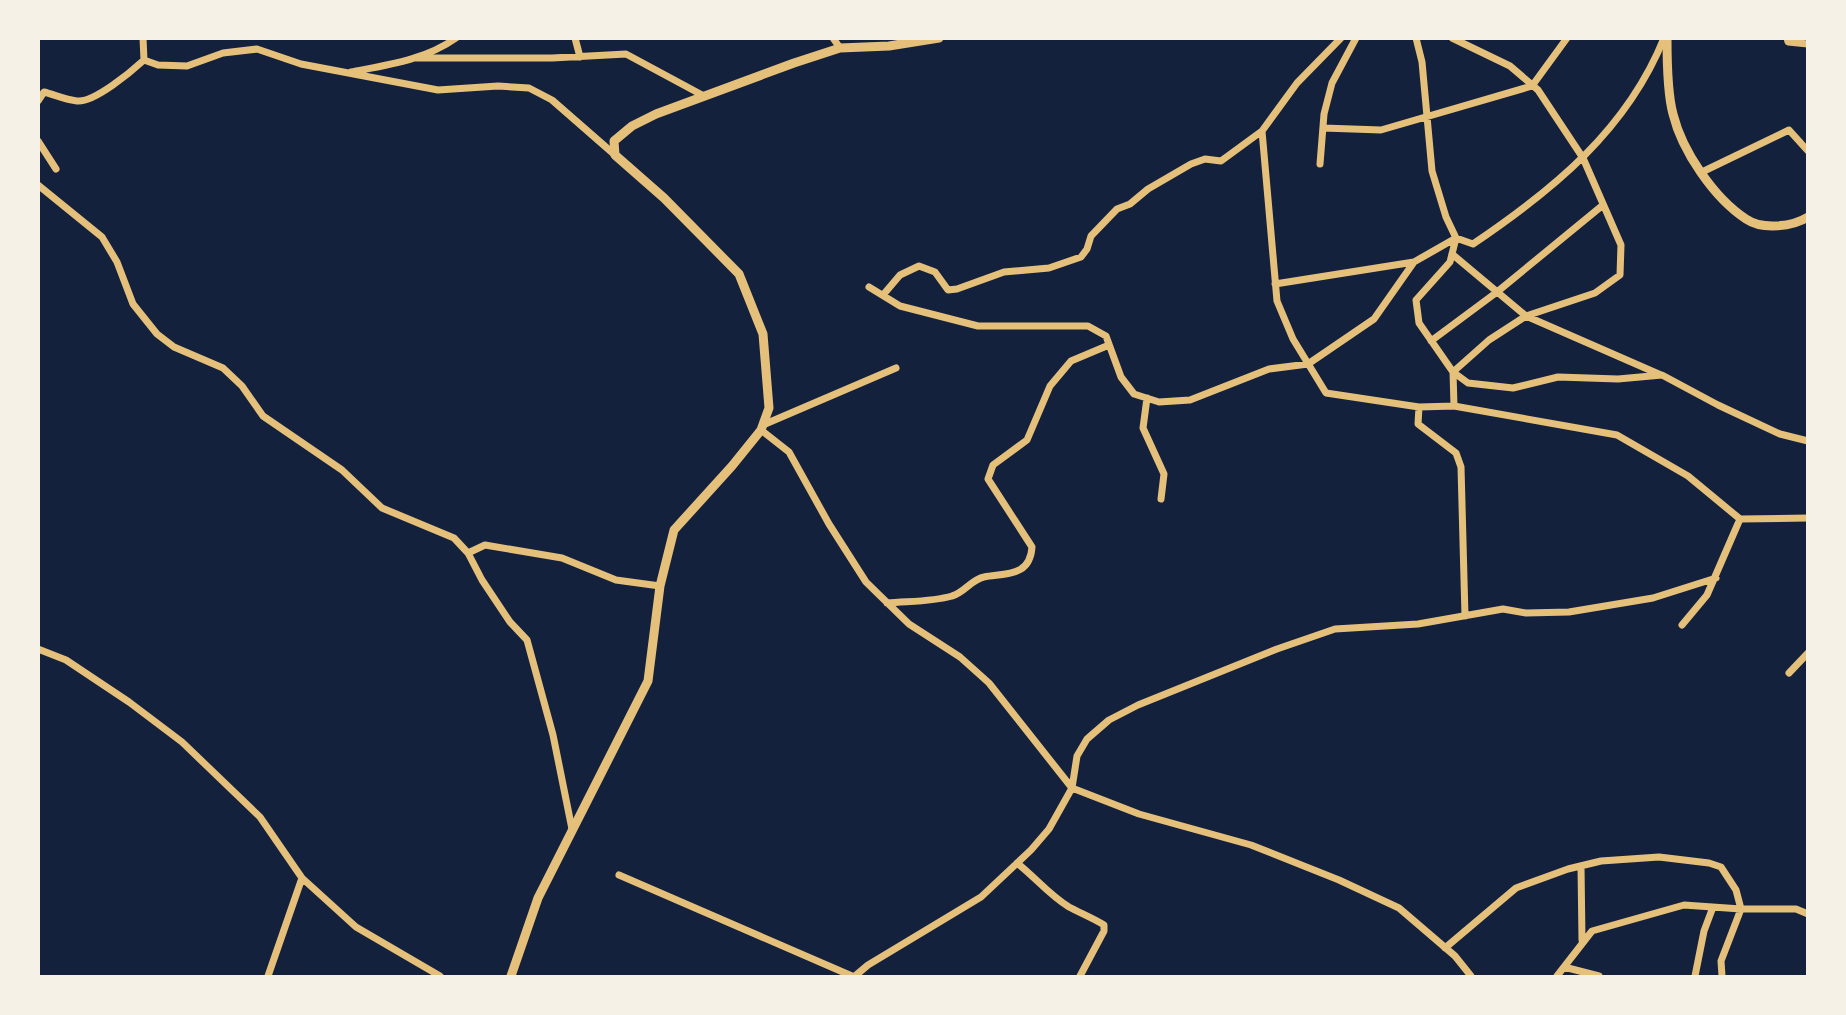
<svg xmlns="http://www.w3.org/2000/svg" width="1846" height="1015" font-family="'Titillium Web',sans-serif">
	<rect width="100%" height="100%" fill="#14213d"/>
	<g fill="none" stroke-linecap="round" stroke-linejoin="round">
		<path stroke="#e5c07b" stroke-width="7" d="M 575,38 L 580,57
			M 833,38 L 840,48
			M 1341,38 L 1297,83 L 1262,131 L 1277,301 L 1293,339 L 1326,393 L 1419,407 L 1454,406 L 1617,435 L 1688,476 L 1740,519 L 1808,518
			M 1416,38 L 1422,62 L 1432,171 L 1446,217 L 1456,238 L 1473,244 C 1553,190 1627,130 1664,38
			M 1452,38 L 1510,66 L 1538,90 L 1583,158 L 1621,245 L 1620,275 L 1595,293 L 1526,316 L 1489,340 L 1453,372 L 1454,406
			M 1787,38 L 1788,42 L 1808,44
			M 416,58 L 552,58 L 626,54 L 704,96
			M 144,60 L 158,65 L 187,66 L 223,53 L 257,49 L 301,64 L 438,90 L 498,86 L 529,88 L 552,100 L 615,155
			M 351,72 C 387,65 425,60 456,38
			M 38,101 L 44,92 C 55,95 66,100 77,101 C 94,103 132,71 144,60 L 143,38
			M 1323,128 L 1381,130 L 1532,86 L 1567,38
			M 38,141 L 56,169
			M 1320,164 L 1324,114 L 1332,83 L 1356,38
			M 1702,172 L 1789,130 L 1808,151
			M 38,185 L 102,237 L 117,262 L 133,304 L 157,334 L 174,347 L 223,368 L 242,386 L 263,416 L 342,470 L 382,508 L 454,538 L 468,553 L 482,580 L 510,622 L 527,640 L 553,735 L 572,829
			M 1452,254 L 1526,316 L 1661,375
			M 1275,284 L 1414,262 L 1456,238 L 1450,262 L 1416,300 L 1419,323 L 1453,372 L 1468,383 L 1513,388 L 1558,377 L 1618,379 L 1662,375 L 1718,405 L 1780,434 L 1808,441
			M 869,287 L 900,306 L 978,326 L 1088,326 L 1106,336 L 1121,377 L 1134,394 L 1159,402 L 1190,400 L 1269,369 L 1308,364 L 1374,319 L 1414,262
			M 883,295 L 900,275 L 919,266 L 935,272 L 948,290 L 957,289 L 1004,272 L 1049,268 L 1081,257 L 1087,249 L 1091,236 L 1117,209 L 1130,204 L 1148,189 L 1191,164 L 1205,159 L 1221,161 L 1262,131
			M 1431,341 L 1497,292 L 1603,205
			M 1147,398 L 1143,428 L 1164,474 L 1161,499
			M 1419,407 L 1418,424 L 1456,453 L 1461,467 L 1465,616
			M 763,425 L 896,368
			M 761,430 L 789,452 L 829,524 L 866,582 L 909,624 L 960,657 L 989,683 L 1072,788 L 1139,814 L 1251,845 L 1339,880 L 1399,908 L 1455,956 L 1471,976
			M 468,553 L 485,545 L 562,558 L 616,580 L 660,586
			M 887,603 C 908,601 932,602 952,596 C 964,593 972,579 984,577 C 1006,573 1030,577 1032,547 L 988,479 L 993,465 L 1027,440 L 1050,386 L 1071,361 L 1109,345
			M 1682,625 L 1707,595 L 1740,519
			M 38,649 L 66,660 L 129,702 L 182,742 L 260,817 L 302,878 L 356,927 L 440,976
			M 1789,673 L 1808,653
			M 1017,863 C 1035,877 1049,895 1069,907 C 1080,913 1093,918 1104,925 L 1104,931 L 1080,976
			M 1581,866 L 1582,940
			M 619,875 L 852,976
			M 1445,948 L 1516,888 L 1568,869 L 1601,861 L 1659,857 L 1709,863 L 1721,867 L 1736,890 L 1741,909 L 1721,961 L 1722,976
			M 1564,967 L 1599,976
			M 268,976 L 302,878
			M 855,976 L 868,965 L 981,897 L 1031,850 L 1049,829 L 1072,788 L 1077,756 L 1087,739 L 1109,720 L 1138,705 L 1277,649 L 1335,629 L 1418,624 L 1503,609 L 1526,613 L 1569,612 L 1653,598 L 1716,578
			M 1557,976 L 1592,931 L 1684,905 L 1741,909 L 1796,909 L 1808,914
			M 1695,976 L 1704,931 L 1713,907"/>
		<path stroke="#e5c07b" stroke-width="9" d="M 1667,38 C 1667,58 1668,96 1673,114 C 1682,151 1714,198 1746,219 C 1762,230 1792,227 1808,217
			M 511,976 L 538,898 L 648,681 L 660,586 L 674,530 L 732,466 L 761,430 L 769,408 L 763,334 L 739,274 L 664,198 L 615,155 L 614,141 L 632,126 L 656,114 L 794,63 L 840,48 L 889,46 L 939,38"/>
	</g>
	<rect width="1846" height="1015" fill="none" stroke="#f6f1e7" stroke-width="80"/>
</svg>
